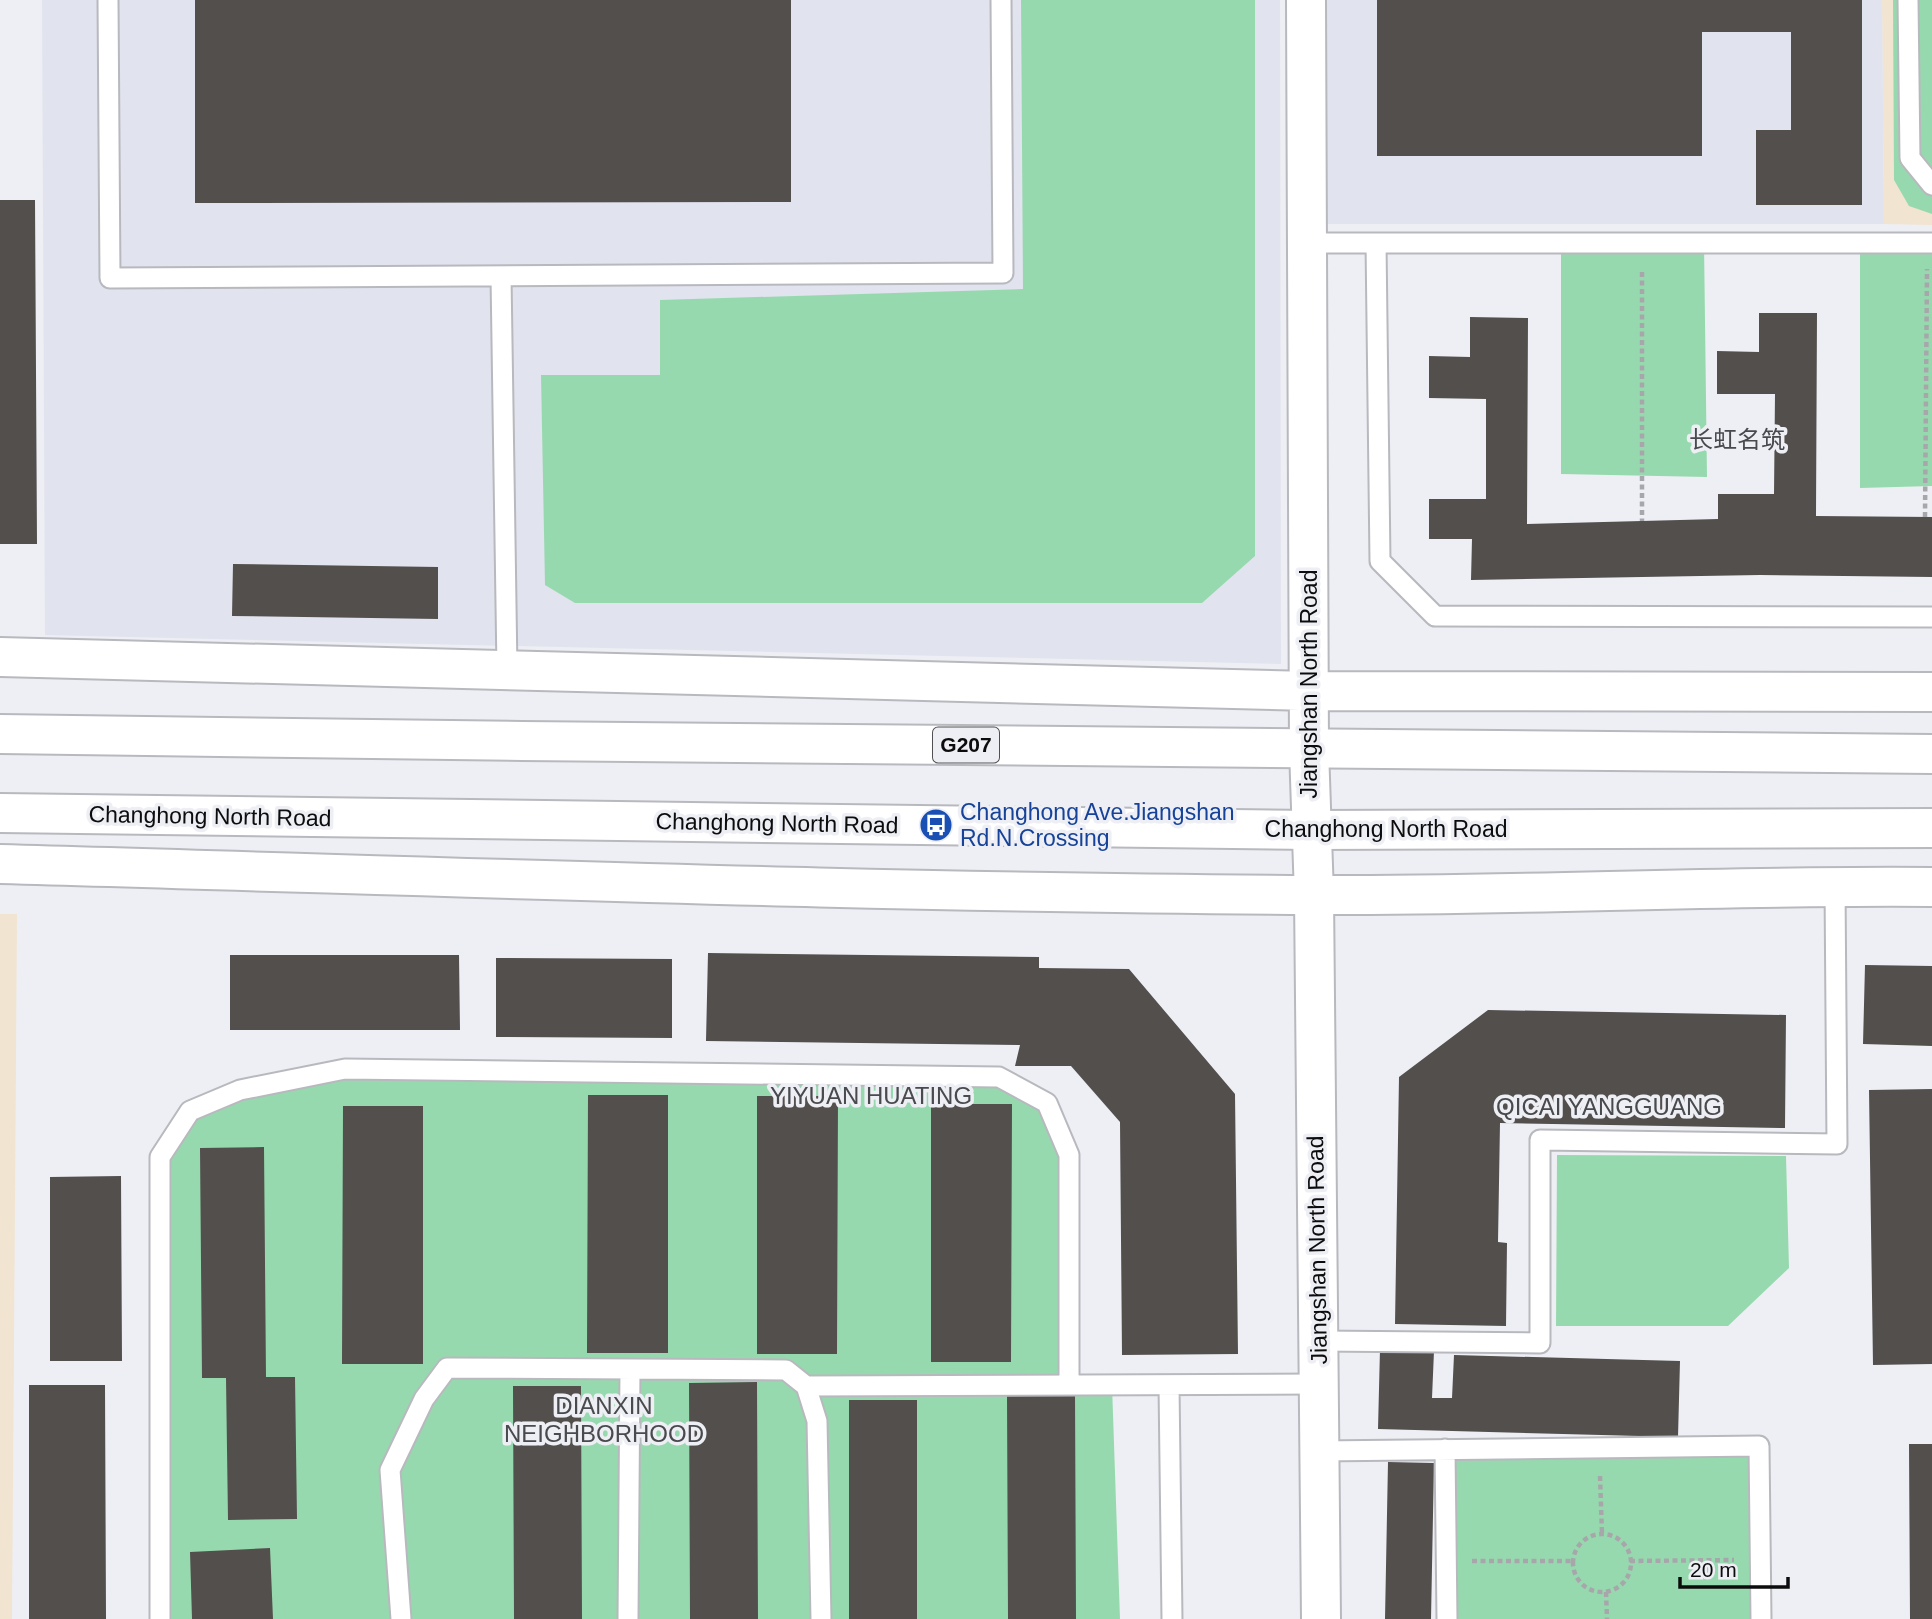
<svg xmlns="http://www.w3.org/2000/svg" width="1932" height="1619" font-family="Helvetica,'Noto Sans SC',sans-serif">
	<rect width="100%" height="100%" fill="#eeeff4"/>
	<path fill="#f1e4d0" d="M 1882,0 L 1932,0 L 1932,225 L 1884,224 Z
		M 0,914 L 17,914 L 12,1619 L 0,1619 Z"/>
	<path fill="#e1e3ee" d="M 42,0 L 1280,0 L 1281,664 L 45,635 Z
		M 1306,0 L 1882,0 L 1884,224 L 1307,224 Z"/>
	<path fill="#97d9ae" d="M 1021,0 L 1255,0 L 1255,556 L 1202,603 L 575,603 L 545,585 L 541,375 L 660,375 L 660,300 L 1023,289 Z
		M 1893,0 L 1932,0 L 1932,214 L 1909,206 L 1894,180 Z
		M 1561,243 L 1704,243 L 1707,477 L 1561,474 Z
		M 1860,243 L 1932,243 L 1932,486 L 1860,488 Z
		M 345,1069 L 999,1077 L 1047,1103 L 1069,1155 L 1069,1385 L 1112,1385 L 1120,1619 L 160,1619 L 160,1157 L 190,1111 Z
		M 1557,1155 L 1786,1156 L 1789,1268 L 1728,1326 L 1556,1326 Z
		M 1759,1446 L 1761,1619 L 1447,1619 L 1445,1449 Z"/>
	<path fill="#534f4d" d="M 195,0 L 791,0 L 791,202 L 195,203 Z
		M 1377,0 L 1862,0 L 1862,205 L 1756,205 L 1756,130 L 1791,130 L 1791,32 L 1702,32 L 1702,156 L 1377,156 Z
		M 0,200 L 35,200 L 37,544 L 0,544 Z
		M 1759,313 L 1817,313 L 1816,516 L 1932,517 L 1932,577 L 1760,575 L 1471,580 L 1472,539 L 1429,539 L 1429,499 L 1486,499 L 1486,399 L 1429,398 L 1429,356 L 1470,357 L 1470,317 L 1528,318 L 1527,524 L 1718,519 L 1718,494 L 1774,494 L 1775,394 L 1717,394 L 1717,351 L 1759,352 Z
		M 233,564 L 438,567 L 438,619 L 232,616 Z
		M 708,953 L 1039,957 L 1039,968 L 1129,969 L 1235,1094 L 1238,1354 L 1122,1355 L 1120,1122 L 1071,1066 L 1015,1066 L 1020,1045 L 706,1041 Z
		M 230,955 L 459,955 L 460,1030 L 230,1030 Z
		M 496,958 L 672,959 L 672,1038 L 496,1037 Z
		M 1865,965 L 1932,966 L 1932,1046 L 1863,1044 Z
		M 1488,1010 L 1786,1015 L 1785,1128 L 1500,1123 L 1498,1242 L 1507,1243 L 1506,1326 L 1395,1324 L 1399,1077 Z
		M 1932,1089 L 1932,1364 L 1873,1365 L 1869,1090 Z
		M 588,1095 L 668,1095 L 668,1353 L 587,1353 Z
		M 757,1096 L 838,1096 L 837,1354 L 757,1354 Z
		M 931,1104 L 1012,1104 L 1011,1362 L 931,1362 Z
		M 343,1106 L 423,1106 L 423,1364 L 342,1364 Z
		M 264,1147 L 266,1377 L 295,1377 L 297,1519 L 228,1520 L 226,1378 L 202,1378 L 200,1148 Z
		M 121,1176 L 122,1361 L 50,1361 L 50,1177 Z
		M 1380,1349 L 1434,1351 L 1432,1398 L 1452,1398 L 1454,1355 L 1680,1361 L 1678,1437 L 1378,1429 Z
		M 757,1382 L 758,1619 L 690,1619 L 689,1383 Z
		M 29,1385 L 105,1385 L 106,1619 L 29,1619 Z
		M 513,1386 L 581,1386 L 582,1619 L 514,1619 Z
		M 1075,1394 L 1076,1619 L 1008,1619 L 1007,1395 Z
		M 849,1400 L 917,1400 L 917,1619 L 849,1619 Z
		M 1909,1444 L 1932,1444 L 1932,1619 L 1910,1619 Z
		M 1388,1462 L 1434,1463 L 1431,1619 L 1385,1619 Z
		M 270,1548 L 273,1619 L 192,1619 L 190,1552 Z"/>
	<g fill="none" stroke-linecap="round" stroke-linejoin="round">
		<defs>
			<path id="lane" d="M 108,0 L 110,278 L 1003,273 L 1001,0
				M 1908,0 L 1910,158 L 1932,185
				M 1307,243 L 1932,243
				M 1376,243 L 1380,561 L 1435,616 L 1932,617
				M 501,276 L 507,670
				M 1318,1341 L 1540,1343 L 1540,1140 L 1837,1144 L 1835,886
				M 1169,1385 L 1172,1619
				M 806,1386 L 1319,1384
				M 1445,1449 L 1447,1619
				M 1319,1451 L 1759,1446 L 1761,1619
				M 160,1619 L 160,1157 L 190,1111 L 240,1090 L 345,1069 L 999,1077 L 1047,1103 L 1069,1155 L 1069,1385
				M 401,1619 L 390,1470 L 424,1399 L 447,1368 L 786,1370 L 806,1386 L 817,1421 L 821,1619
				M 628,1619 L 630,1369"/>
			<path id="secondary" d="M 1306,0 L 1309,749 L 1314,895 L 1321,1619
				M 0,657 L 1309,691 L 1932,692
				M 0,864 C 437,876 874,893 1311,895 C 1518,896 1725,885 1932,887"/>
			<path id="highway" d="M 0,734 L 522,741 L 1932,754
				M 0,813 L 1311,830 L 1932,828"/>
		</defs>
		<use href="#lane" stroke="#b8b9be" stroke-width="23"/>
		<use href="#secondary" stroke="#b8b9be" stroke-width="42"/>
		<use href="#highway" stroke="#b8b9be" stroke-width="42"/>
		<path stroke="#a7a7ab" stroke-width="4.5" stroke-dasharray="5 3.5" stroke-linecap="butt" d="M 1642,272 L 1642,521
			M 1925,517 L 1927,269
			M 1600,1476 L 1602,1534
			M1573 1563a29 29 0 1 1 58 0a29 29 0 1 1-58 0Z
			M 1472,1561 L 1573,1561
			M 1630,1561 L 1734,1560
			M 1606,1592 L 1607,1619"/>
		<use href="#lane" stroke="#fff" stroke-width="19"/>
		<use href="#secondary" stroke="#fff" stroke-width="38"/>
		<use href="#highway" stroke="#fff" stroke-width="38"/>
	</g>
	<defs>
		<symbol id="bus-disc" viewBox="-11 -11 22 22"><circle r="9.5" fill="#1a4fb4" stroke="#eeeff4"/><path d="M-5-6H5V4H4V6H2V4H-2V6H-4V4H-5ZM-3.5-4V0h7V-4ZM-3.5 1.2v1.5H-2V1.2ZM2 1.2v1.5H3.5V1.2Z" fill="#fff"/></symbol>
	</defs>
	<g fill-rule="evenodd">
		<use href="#bus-disc" x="917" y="806" width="38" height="38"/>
	</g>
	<g text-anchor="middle" stroke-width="7" stroke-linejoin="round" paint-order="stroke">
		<rect fill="#eeeff4" stroke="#505052" stroke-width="2" x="933" y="727.5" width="66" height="35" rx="5"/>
		<g font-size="21" font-weight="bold" fill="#0c0c0d">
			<text x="966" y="752">G207</text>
		</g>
		<g font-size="23" fill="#0c0c0d" stroke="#eeeff4">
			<text transform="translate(1309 684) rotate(-90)" y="8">Jiangshan North Road</text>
			<text transform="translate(210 816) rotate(1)" y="8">Changhong North Road</text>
			<text transform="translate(777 823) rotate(1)" y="8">Changhong North Road</text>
			<text x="1386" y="837">Changhong North Road</text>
			<text transform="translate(1317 1250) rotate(-91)" y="8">Jiangshan North Road</text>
		</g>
		<g font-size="23" fill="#164399" stroke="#eeeff4" text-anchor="start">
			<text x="960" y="820">Changhong Ave.Jiangshan<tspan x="960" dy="26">Rd.N.Crossing</tspan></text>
		</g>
		<g font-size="24" fill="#494a4e" stroke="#eeeff4">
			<text x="1737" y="448">长虹名筑</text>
			<text x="871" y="1104">YIYUAN HUATING</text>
			<text x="1609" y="1115">QICAI YANGGUANG</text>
			<text x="604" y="1414">DIANXIN<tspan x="604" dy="28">NEIGHBORHOOD</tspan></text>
		</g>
	</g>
	<path d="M1680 1577v10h108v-10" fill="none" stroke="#0c0c0d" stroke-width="3.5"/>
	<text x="1690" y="1577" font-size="21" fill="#0c0c0d" stroke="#eeeff4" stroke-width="5" paint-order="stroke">20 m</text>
</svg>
